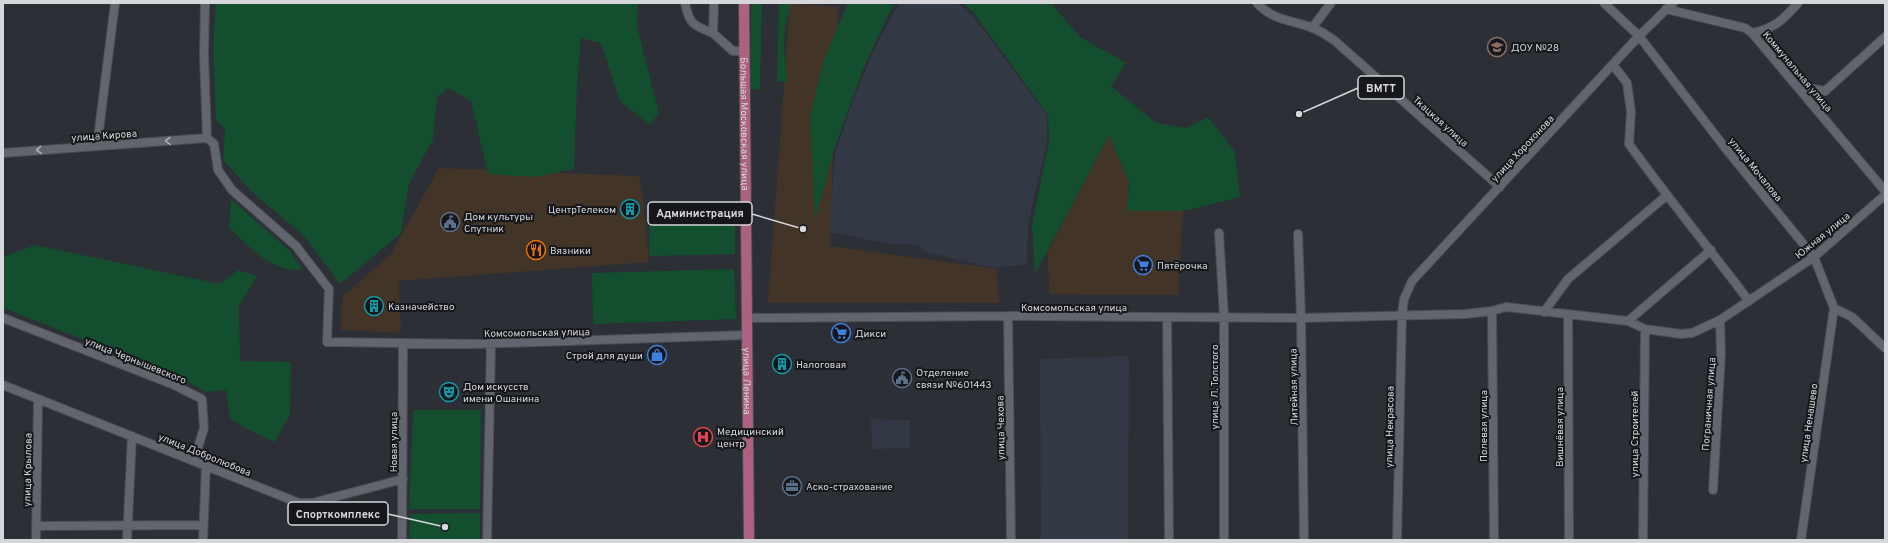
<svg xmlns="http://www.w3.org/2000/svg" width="1888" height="543" font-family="Overpass,sans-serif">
	<rect width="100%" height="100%" fill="#2c2f36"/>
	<path fill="#423427" d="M 790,3 L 838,7 L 830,246 L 997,269 L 999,303 L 768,303 Z
		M 1109,135 L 1129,182 L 1127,211 L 1183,211 L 1178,295 L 1050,294 L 1047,253 Z
		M 439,168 L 639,176 L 644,206 L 649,262 L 399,281 L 401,333 L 340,330 L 343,296 L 391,254 Z"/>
	<path fill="#333845" d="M 899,3 L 958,3 L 972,15 L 1047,115 L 1047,141 L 1028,224 L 1027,264 L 995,268 L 922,251 L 920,245 L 890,244 L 829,232 L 835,154 L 854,98 L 875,48 Z
		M 1129,356 L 1128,540 L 1041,540 L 1040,359 Z
		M 871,419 L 910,420 L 910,448 L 872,449 Z"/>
	<path fill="#134e2f" d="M 216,3 L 638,3 L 637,26 L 659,113 L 650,125 L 620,101 L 601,43 L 581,38 L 577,87 L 574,169 L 536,177 L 488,174 L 471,101 L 448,88 L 437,97 L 433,139 L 409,184 L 401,233 L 340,284 L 304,236 L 252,192 L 223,160 L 225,130 L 216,120 L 213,44 Z
		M 751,3 L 762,3 L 760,90 L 751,89 Z
		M 779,3 L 791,3 L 785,27 L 784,48 L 787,82 L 777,81 Z
		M 848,3 L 894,3 L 863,69 L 834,150 L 815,219 L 810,116 L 824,59 Z
		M 962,3 L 1051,3 L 1080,37 L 1126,63 L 1111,86 L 1156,123 L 1187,128 L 1208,117 L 1235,152 L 1240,197 L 1183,211 L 1127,211 L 1129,182 L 1109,135 L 1035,274 L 1032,225 L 1049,142 L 1048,115 L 974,13 Z
		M 231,199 L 290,251 L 302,269 C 273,274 249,246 229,228 Z
		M 735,211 L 735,254 L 649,256 L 650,212 Z
		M 35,245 L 220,284 L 238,270 L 257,276 L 239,306 L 240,361 L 291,362 L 290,414 L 275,442 L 245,428 L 230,418 L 226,390 L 206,392 L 177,376 L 3,308 L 3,257 Z
		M 734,269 L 736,319 L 593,324 L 592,273 Z
		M 413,410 L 481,410 L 480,509 L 409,509 Z
		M 480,513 L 480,540 L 409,540 L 410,514 Z"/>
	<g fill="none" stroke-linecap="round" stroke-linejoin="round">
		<defs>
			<path id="minor" d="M 205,3 L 204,54 L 207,138 L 214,144 L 218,170 L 232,190 L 296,246 L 329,289 L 327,342 L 476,344 L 747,335
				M 685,3 C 689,24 694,26 713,33
				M 714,3 L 713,33 L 733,51 L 743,51
				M 1257,3 C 1273,21 1293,20 1313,28 C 1321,31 1328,36 1335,41 L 1500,187
				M 1604,3 L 1639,36 L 1726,149 L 1814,257 L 1834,308 L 1852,317 L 1885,348
				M 1666,9 L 1745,28 L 1752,33 L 1885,191
				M 1312,28 L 1331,3
				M 1752,33 C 1775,28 1783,20 1798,3
				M 1613,65 L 1627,83 L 1631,112 L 1629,144 C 1667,197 1709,248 1749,301
				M 1798,86 L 1825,91 L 1885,37
				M 97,146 L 115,3
				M 3,153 L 207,138
				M 1219,233 L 1224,316 L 1224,540
				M 1298,234 L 1301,318 L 1304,540
				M 1492,311 L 1494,540
				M 1544,312 L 1568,279 L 1666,196
				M 1568,315 L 1569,540
				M 1008,316 L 1011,540
				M 1167,317 L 1169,540
				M 3,318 L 172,384 L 202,399 L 204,428 L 194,460
				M 747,318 L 1008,316 L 1301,318 L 1465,314 L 1492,311 L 1506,307 L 1628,321 L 1645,329 L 1681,334 L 1692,333 L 1720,320 L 1814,257 L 1885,195
				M 1628,321 L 1711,250
				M 3,385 L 299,503 L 312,503 L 403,479
				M 1713,490 L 1721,353 L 1720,320
				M 36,526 L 203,525
				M 36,540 L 38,400
				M 127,540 L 132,436
				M 203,540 L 206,465
				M 402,540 L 403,344
				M 487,540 L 491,343
				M 1397,540 L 1402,314 L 1404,299 L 1412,281 L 1639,36 L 1673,3
				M 1643,540 L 1645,329
				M 1801,540 L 1834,308"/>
			<g id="major">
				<path id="s1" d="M 744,3 L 749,540"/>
			</g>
		</defs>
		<use href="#minor" stroke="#4b4d52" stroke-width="10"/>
		<use href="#major" stroke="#4b4d52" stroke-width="12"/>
		<use href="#minor" stroke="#62656d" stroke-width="8"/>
		<use href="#major" stroke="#ad6180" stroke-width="10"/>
	</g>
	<defs><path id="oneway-chevron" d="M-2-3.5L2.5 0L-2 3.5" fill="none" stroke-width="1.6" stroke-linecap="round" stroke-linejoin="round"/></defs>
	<g stroke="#adafb4">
		<use href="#oneway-chevron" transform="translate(168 141) rotate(176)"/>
		<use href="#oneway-chevron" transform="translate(39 150) rotate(176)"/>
	</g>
	<defs>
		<symbol id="school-ring" viewBox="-11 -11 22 22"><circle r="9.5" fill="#16171a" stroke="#8d6e63" stroke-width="1.5"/><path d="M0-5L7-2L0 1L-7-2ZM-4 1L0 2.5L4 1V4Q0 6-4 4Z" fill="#8d6e63"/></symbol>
		<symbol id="building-ring" viewBox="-11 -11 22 22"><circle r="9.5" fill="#16171a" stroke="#0f9aa8" stroke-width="1.5"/><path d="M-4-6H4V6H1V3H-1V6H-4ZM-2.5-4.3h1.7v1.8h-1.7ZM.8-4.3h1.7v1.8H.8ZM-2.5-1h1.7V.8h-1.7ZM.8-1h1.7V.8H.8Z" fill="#0f9aa8"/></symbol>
		<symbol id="civic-ring" viewBox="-11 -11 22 22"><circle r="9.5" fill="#16171a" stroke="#5c6f8a" stroke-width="1.5"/><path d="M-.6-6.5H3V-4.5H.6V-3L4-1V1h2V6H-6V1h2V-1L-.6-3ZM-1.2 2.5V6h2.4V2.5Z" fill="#5c6f8a"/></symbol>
		<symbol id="restaurant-ring" viewBox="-11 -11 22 22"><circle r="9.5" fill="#16171a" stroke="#e8710a" stroke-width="1.5"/><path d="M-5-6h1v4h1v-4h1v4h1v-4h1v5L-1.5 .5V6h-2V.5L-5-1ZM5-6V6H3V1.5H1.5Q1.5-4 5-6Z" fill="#e8710a"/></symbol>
		<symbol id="supermarket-ring" viewBox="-11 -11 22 22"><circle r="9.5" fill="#16171a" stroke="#3f7fe0" stroke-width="1.5"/><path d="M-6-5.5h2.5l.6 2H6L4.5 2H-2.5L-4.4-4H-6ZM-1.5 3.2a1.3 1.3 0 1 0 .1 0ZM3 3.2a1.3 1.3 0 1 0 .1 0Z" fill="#3f7fe0"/></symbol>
		<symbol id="shop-ring" viewBox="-11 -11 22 22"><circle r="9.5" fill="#16171a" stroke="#3f7fe0" stroke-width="1.5"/><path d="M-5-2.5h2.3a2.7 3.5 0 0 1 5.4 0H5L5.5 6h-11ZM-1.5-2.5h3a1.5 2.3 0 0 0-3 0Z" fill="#3f7fe0"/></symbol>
		<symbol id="theatre-ring" viewBox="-11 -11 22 22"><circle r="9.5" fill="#16171a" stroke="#0f9aa8" stroke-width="1.5"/><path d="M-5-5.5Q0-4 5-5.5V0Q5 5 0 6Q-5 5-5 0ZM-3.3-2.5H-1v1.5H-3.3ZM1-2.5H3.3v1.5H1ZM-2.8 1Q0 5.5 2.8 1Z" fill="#0f9aa8"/></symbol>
		<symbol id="hospital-ring" viewBox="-11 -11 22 22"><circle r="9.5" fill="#16171a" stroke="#e0444e" stroke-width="1.5"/><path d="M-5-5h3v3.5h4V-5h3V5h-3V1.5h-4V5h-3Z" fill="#e0444e"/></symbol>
		<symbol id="office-ring" viewBox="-11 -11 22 22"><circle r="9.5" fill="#16171a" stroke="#5c6f8a" stroke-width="1.5"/><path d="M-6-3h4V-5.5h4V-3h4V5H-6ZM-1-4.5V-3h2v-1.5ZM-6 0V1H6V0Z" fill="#5c6f8a"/></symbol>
	</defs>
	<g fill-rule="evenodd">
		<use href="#school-ring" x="1486" y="36" width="22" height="22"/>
		<use href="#building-ring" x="619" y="198" width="22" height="22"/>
		<use href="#civic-ring" x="439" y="211" width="22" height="22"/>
		<use href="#restaurant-ring" x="525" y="239" width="22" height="22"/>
		<use href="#supermarket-ring" x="1132" y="254" width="22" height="22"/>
		<use href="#building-ring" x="363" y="295" width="22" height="22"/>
		<use href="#supermarket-ring" x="830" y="322" width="22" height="22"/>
		<use href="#shop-ring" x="646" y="344" width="22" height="22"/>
		<use href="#building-ring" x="771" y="353" width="22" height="22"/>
		<use href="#civic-ring" x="891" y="367" width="22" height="22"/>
		<use href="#theatre-ring" x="438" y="381" width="22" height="22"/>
		<use href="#hospital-ring" x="692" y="426" width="22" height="22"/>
		<use href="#office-ring" x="781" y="475" width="22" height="22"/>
	</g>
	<g text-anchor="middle" stroke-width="4" stroke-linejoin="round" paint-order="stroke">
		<g font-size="10" fill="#d5d7db" stroke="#16171a" text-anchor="start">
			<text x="1511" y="51">ДОУ №28</text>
			<text x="616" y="213" text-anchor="end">ЦентрТелеком</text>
			<text x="464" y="220">Дом культуры<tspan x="464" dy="12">Спутник</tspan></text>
			<text x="550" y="254">Вязники</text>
			<text x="1157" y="269">Пятёрочка</text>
			<text x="388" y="310">Казначейство</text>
			<text x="855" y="337">Дикси</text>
			<text x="643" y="359" text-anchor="end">Строй для души</text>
			<text x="796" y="368">Налоговая</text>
			<text x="916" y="376">Отделение<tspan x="916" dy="12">связи №601443</tspan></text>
			<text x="463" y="390">Дом искусств<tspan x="463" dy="12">имени Ошанина</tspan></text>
			<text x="717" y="435">Медицинский<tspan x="717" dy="12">центр</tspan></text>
			<text x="806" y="490">Аско-страхование</text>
		</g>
		<g font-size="10" fill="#d5d7db" stroke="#16171a">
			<text transform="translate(1798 71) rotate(50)" y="4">Коммунальная улица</text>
			<text transform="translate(1441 121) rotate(42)" y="4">Ткацкая улица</text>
			<text dy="4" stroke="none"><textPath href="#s1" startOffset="121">Большая Московская улица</textPath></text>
			<text transform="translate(104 135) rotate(-4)" y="4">улица Кирова</text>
			<text transform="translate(1522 148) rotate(-47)" y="4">улица Хорохонова</text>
			<text transform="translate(1756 169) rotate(51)" y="4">улица Мочалова</text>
			<text transform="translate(1822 235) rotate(-39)" y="4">Южная улица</text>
			<text x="1074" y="311">Комсомольская улица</text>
			<text transform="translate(537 332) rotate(-1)" y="4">Комсомольская улица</text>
			<text transform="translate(136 360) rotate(22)" y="4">улица Чернышевского</text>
			<text dy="4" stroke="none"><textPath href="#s1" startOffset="378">улица Ленина</textPath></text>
			<text transform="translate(1214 387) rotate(-90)" y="4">улица Л. Толстого</text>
			<text transform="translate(1293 387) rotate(-91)" y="4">Литейная улица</text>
			<text transform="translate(1708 404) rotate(-86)" y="4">Пограничная улица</text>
			<text transform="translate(1808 423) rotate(-82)" y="4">улица Ненашево</text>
			<text transform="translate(1483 426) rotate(-90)" y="4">Полевая улица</text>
			<text transform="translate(1389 427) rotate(-89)" y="4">улица Некрасова</text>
			<text transform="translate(1559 427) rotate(-90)" y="4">Вишнёвая улица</text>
			<text transform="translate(1000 428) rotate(-91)" y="4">улица Чехова</text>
			<text transform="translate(1634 434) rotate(-90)" y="4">улица Строителей</text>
			<text transform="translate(393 442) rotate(-90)" y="4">Новая улица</text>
			<text transform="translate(205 454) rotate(22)" y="4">улица Добролюбова</text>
			<text transform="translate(27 470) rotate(-89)" y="4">улица Крылова</text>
		</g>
	</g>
	<path fill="none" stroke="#d5d7db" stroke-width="1.5" d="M1299 114L1358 88M803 229L752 214M445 527L388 514"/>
	<g fill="#d5d7db" stroke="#16171a" stroke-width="1.5">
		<circle cx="1299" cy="114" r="4"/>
		<circle cx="803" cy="229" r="4"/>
		<circle cx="445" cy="527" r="4"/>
	</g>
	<g fill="#16171a" stroke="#d5d7db" stroke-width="1.5">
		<rect x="1358" y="76" width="46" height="23" rx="4"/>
		<rect x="648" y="202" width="104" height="23" rx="4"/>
		<rect x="288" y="502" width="100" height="23" rx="4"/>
	</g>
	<g font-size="11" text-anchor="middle" font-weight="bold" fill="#d5d7db">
		<text x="1381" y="92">ВМТТ</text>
		<text x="700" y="217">Администрация</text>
		<text x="338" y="518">Спорткомплекс</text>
	</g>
	<rect width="1888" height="543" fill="none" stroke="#d5d7db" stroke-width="8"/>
</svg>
